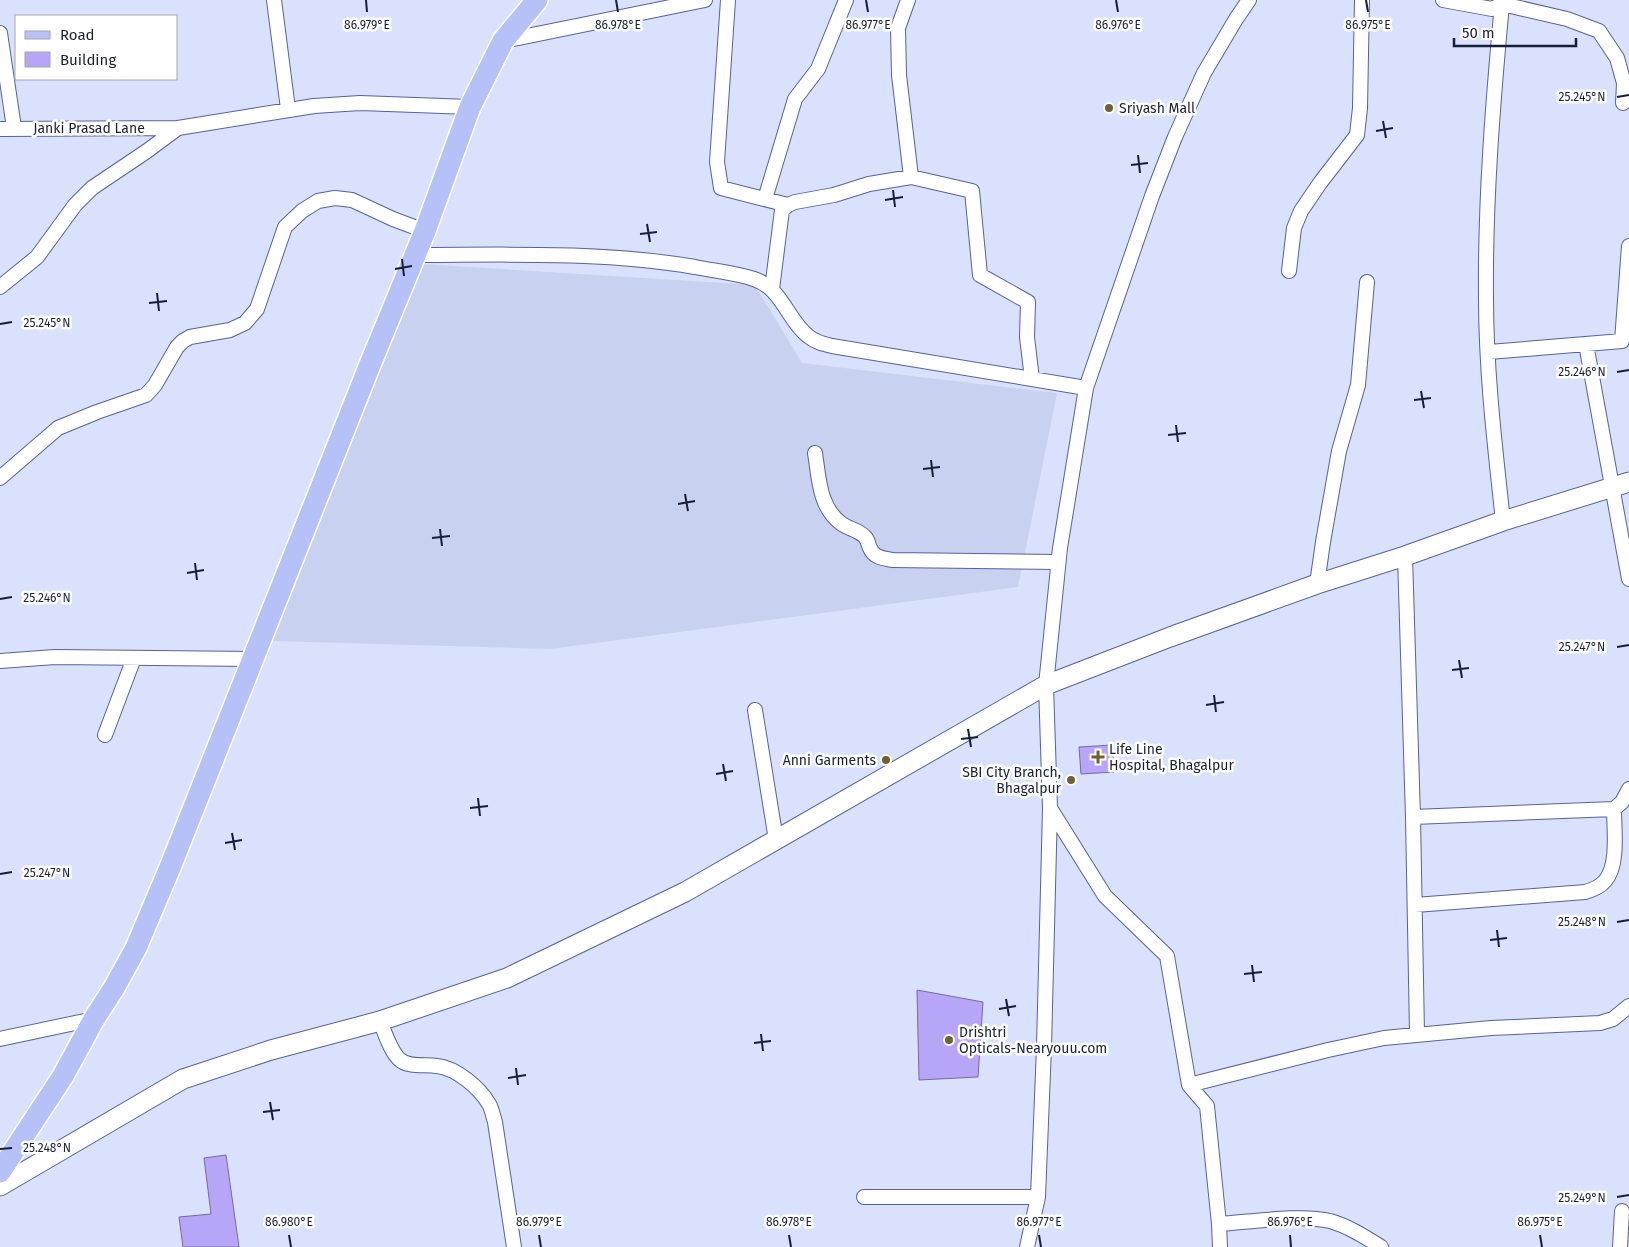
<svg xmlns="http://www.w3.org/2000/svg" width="1629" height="1247" font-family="'Fira Sans',sans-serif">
	<rect width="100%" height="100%" fill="#d9e1fd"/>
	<path fill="#c8d1ef" d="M 423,264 L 755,285 L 802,363 L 1057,393 L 1018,587 L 550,649 L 272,641 Z"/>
	<path fill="#b7a5f8" stroke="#7668a7" d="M 1112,745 L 1114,772 L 1081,774 L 1079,747 Z
		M 917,990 L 983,1002 L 978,1077 L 919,1080 Z
		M 226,1155 L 239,1247 L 183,1247 L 179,1217 L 211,1214 L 204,1158 Z"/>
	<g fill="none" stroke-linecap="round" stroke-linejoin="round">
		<defs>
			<path id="street" d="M 274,0 L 288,109
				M 728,0 L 717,162 L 721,188 L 788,205
				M 908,0 L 898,28 L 899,75 L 911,177
				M 1443,0 L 1492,9 L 1502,4 L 1505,0
				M 0,33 L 14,128
				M 503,41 L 705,0
				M 0,129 L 178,128
				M 765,199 L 795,99 L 818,69 L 846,0
				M 415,255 C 508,255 603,251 695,267 C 715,271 735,273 754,279 C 782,288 788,321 808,336 C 815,342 823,344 832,346 L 1086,388
				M 1289,271 L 1294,228 L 1301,211 L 1320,183 L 1357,135 L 1360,108 L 1362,0
				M 0,287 L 37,257 L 75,205 L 92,188 L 147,151 L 178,128 L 314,106 L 360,103 L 470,107
				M 772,289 L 782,210 L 788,205 L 795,202 L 834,195 L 869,184 L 911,177 L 972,191 L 980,275 L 1028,302 L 1027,337 L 1032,379
				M 1586,344 L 1629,579
				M 1489,352 L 1622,341 L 1629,246
				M 815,453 C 819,478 819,508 842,524 C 849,529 859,530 865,537 C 868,540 868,544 870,548 C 874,558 883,558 892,560 L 1058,562
				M 0,478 L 58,428 L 97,412 L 146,395 L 155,385 L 177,347 L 183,341 L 190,337 L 230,330 L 245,323 L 257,309 L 285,227 L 302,211 L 318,201 L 335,198 L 352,200 L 393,219 L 425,231
				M 1503,521 C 1495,447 1486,372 1486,298 C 1485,200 1493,101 1502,4 L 1567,19 L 1599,31 L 1617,58 L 1624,83 L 1623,103
				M 1405,556 L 1413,817 L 1417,1034
				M 1317,584 L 1323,542 L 1339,451 L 1358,385 L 1367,282
				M 0,661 L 55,657 L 253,659
				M 755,710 L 776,840
				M 105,735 L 134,658
				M 1050,808 L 1105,896 L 1167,956 L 1189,1085 L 1207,1106 L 1219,1224 L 1220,1247
				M 1413,817 L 1614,809 L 1622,802 L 1629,789
				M 1415,905 L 1585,892 C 1592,890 1600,887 1605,881 C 1619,865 1614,829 1614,809
				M 380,1021 C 385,1033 390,1050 399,1059 C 408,1068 425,1064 437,1066 C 456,1068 479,1087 489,1104 C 492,1109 493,1116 495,1122 L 514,1247
				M 0,1039 L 94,1019
				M 1189,1085 L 1328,1050 L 1384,1038 L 1491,1028 L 1600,1023 L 1613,1019 L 1629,1006
				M 864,1197 L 1038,1197
				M 1219,1224 C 1250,1222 1301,1214 1330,1221 C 1348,1226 1365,1237 1381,1247
				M 1027,1247 L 1038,1197 L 1044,1047 L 1050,808 L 1046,685 L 1060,548 L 1086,388 L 1152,196 L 1175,137 L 1204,73 L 1236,19 L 1249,0
				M 1620,1247 L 1622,1211"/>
			<path id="secondary" d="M 0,1186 L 183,1079 L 271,1050 L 380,1021 L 507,978 L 685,892 L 1046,685 L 1170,637 L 1317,584 L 1405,556 L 1503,521 L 1629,482"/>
			<path id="primary" d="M 0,1172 L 63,1076 L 94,1019 L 114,988 L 136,948 L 171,865 L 369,367 L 425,231 L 470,107 L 503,41 L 537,0"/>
		</defs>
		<use href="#street" stroke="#55629e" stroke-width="16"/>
		<use href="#secondary" stroke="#55629e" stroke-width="21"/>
		<use href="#primary" stroke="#fff" stroke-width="24"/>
		<use href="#street" stroke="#fff" stroke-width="14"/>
		<use href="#secondary" stroke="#fff" stroke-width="19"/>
		<use href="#primary" stroke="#b5c1f7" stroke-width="21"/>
	</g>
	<path fill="none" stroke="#181e37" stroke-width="2" d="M 366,0 L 367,12M 616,0 L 618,12M 866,0 L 868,12M 1116,0 L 1118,12M 1366,0 L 1368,12M 1617,97 L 1629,95M 1383,121 L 1386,138M 1376,131 L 1393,128M 1138,155 L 1140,173M 1131,165 L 1148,163M 893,190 L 895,207M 885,200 L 903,197M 647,224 L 650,242M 640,234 L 657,232M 402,259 L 404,276M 395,269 L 412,266M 157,293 L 159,311M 149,303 L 167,301M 0,324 L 12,322M 1617,372 L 1629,370M 1421,391 L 1424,408M 1414,400 L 1431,398M 1176,425 L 1178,442M 1168,435 L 1186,433M 931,460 L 933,477M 923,469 L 940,467M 685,494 L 688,511M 678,504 L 695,501M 440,529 L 442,546M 432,538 L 450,536M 195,563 L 197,580M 187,573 L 204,570M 0,599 L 12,597M 1617,647 L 1629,645M 1459,660 L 1462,678M 1452,670 L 1469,668M 1214,695 L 1216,712M 1206,705 L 1224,702M 968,729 L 971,747M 961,739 L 978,737M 723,764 L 726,781M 716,774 L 733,771M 478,798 L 480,816M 470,808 L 488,806M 232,833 L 235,850M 225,843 L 242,840M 0,874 L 12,872M 1617,922 L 1629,920M 1497,930 L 1499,947M 1490,940 L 1507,938M 1252,965 L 1254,982M 1244,974 L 1262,972M 1006,999 L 1009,1016M 999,1009 L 1016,1006M 761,1034 L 763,1051M 754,1043 L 771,1041M 516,1068 L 518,1085M 508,1078 L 526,1075M 270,1102 L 273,1120M 263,1112 L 280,1110M 0,1149 L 12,1148M 1617,1197 L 1629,1195M 289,1235 L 291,1247M 539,1235 L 541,1247M 789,1235 L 791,1247M 1039,1235 L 1041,1247M 1290,1235 L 1291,1247M 1540,1235 L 1542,1247"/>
	<g fill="#70612f" stroke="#fff" stroke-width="2">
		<circle cx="1109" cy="108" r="5"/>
		<path d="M1095.5 749.5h5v5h5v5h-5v5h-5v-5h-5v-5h5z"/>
		<circle cx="886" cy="760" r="5"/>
		<circle cx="1071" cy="780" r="5"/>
		<circle cx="949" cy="1040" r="5"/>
	</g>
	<g text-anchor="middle" stroke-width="5" stroke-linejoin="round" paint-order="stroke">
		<g font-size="14" fill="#181e37" stroke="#fff" text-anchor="start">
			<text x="1119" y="113">Sriyash Mall</text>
			<text x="1109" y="754">Life Line<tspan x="1109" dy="16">Hospital, Bhagalpur</tspan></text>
			<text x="876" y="765" text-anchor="end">Anni Garments</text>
			<text x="1061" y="777" text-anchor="end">SBI City Branch,<tspan x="1061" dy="16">Bhagalpur</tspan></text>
			<text x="959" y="1037">Drishtri<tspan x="959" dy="16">Opticals-Nearyouu.com</tspan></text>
		</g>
		<g font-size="14" fill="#181e37" stroke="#fff">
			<text x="89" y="133">Janki Prasad Lane</text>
		</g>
	</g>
	<g font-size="12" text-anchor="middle" fill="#181e37" stroke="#fff" stroke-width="5" stroke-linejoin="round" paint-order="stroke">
		<text x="367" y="29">86.979°E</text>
		<text x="618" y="29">86.978°E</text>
		<text x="868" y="29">86.977°E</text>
		<text x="1118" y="29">86.976°E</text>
		<text x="1368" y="29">86.975°E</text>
		<text x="1582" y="101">25.245°N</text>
		<text x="47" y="327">25.245°N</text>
		<text x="1582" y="376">25.246°N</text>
		<text x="47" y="602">25.246°N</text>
		<text x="1582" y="651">25.247°N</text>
		<text x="47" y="877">25.247°N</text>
		<text x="1582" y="926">25.248°N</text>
		<text x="47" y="1152">25.248°N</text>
		<text x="1582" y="1202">25.249°N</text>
		<text x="289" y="1226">86.980°E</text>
		<text x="539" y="1226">86.979°E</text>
		<text x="789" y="1226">86.978°E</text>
		<text x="1039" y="1226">86.977°E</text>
		<text x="1290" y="1226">86.976°E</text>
		<text x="1540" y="1226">86.975°E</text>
	</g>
	<rect x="15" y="15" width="162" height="65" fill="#ffffff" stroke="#a3a5af"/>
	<rect x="25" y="31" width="25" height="8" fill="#b5c1f7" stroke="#a3a5af"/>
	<text x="60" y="40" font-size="15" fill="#181e37">Road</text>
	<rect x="25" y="52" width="25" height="15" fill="#b7a5f8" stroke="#a3a5af"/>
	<text x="60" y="65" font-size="15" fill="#181e37">Building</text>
	<path d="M1454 38v8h122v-8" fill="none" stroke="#181e37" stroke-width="2.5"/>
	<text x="1462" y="38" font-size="15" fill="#181e37" stroke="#ffffff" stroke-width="4" paint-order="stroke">50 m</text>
</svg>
